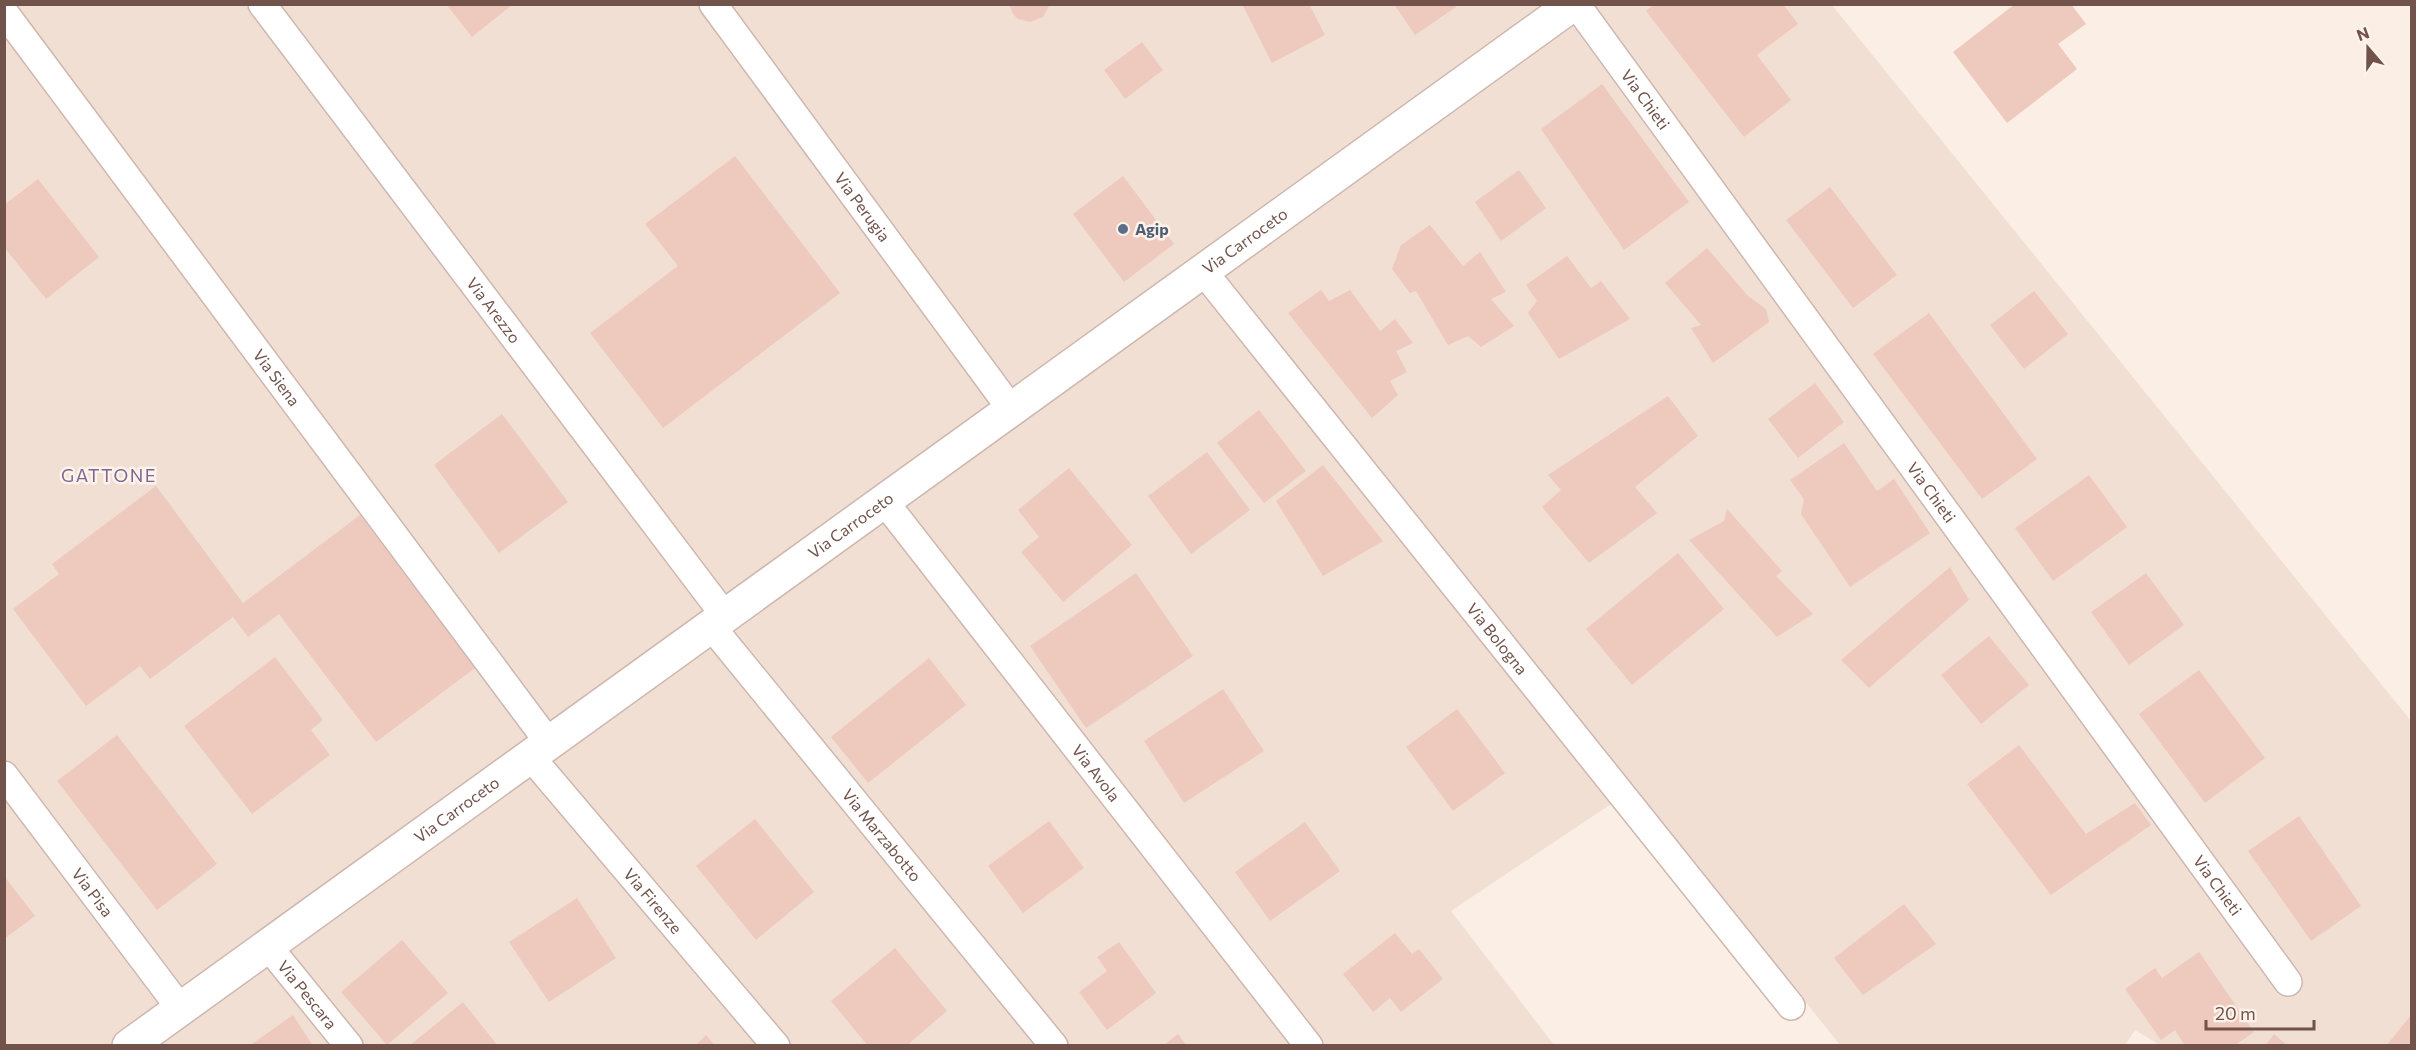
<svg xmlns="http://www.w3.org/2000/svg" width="2416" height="1050" font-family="Commissioner,sans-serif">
	<rect width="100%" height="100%" fill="#fbeee4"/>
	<path fill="#f2dfd3" d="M 5,5 L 1832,5 L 2411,721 L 2411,1045 L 2160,1045 L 2135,1030 L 2125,1045 L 1840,1045 L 1635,788 L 1451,911 L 1554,1045 L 5,1046 Z"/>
	<path fill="#eec9bd" d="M 446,4 L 513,4 L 472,37 Z
		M 1009,4 L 1050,4 L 1043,17 L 1030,22 L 1018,19 L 1013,14 Z
		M 1242,4 L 1309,4 L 1325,35 L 1272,63 Z
		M 1394,4 L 1455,4 L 1456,7 L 1415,35 Z
		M 1654,4 L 1783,4 L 1798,24 L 1757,55 L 1791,100 L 1744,137 L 1646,11 Z
		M 2015,4 L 2071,4 L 2086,24 L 2058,44 L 2077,69 L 2007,123 L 1953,52 Z
		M 1142,42 L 1163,70 L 1125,99 L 1104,70 Z
		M 1602,84 L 1689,202 L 1624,250 L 1541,129 Z
		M 735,156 L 840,293 L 663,428 L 590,333 L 678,266 L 645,224 Z
		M 1519,170 L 1546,208 L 1501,241 L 1475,202 Z
		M 1123,176 L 1174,244 L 1124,282 L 1073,214 Z
		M 38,179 L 99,257 L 46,299 L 4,247 L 4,205 Z
		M 1830,187 L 1897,275 L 1853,308 L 1786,220 Z
		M 1430,225 L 1463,266 L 1480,252 L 1506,292 L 1491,299 L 1514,326 L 1481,347 L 1468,336 L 1448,345 L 1416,291 L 1410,293 L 1392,269 L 1401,245 Z
		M 1707,248 L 1748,296 L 1766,309 L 1769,322 L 1713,363 L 1691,328 L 1701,325 L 1665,283 Z
		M 1567,256 L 1591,288 L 1601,281 L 1630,319 L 1559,359 L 1528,313 L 1537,301 L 1526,285 Z
		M 1321,290 L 1329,301 L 1350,290 L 1380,331 L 1395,319 L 1413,343 L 1396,351 L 1407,372 L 1390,381 L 1398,395 L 1372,418 L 1288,313 Z
		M 2034,291 L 2068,334 L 2024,369 L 1990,325 Z
		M 1929,313 L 2037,459 L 1982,499 L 1873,354 Z
		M 1815,383 L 1844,422 L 1798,458 L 1768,419 Z
		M 1668,396 L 1698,436 L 1635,487 L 1657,513 L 1589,563 L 1542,507 L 1561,490 L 1548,475 Z
		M 1259,410 L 1306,471 L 1264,503 L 1217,443 Z
		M 502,414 L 568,502 L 499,553 L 434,465 Z
		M 1844,443 L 1877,491 L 1894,479 L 1930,533 L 1850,587 L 1801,514 L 1804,499 L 1790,480 Z
		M 1207,452 L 1250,510 L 1191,554 L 1148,496 Z
		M 1323,465 L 1383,541 L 1323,576 L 1276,501 Z
		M 1069,468 L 1132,545 L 1063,602 L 1021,552 L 1039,537 L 1018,510 Z
		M 2089,475 L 2127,527 L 2053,581 L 2015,528 Z
		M 156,486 L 243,603 L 360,515 L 475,668 L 376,742 L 279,614 L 248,637 L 233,617 L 150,679 L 140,666 L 86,706 L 13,609 L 59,574 L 52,564 Z
		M 1727,509 L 1782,571 L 1776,576 L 1813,614 L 1777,637 L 1689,540 L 1724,521 Z
		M 1678,553 L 1724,609 L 1632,685 L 1586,629 Z
		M 1950,567 L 1969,600 L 1869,688 L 1841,660 Z
		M 1136,573 L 1193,656 L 1086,728 L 1030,646 Z
		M 2146,573 L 2184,625 L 2129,665 L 2091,612 Z
		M 1989,636 L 2029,685 L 1981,724 L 1941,675 Z
		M 275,657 L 323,720 L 311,730 L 330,755 L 252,814 L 184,726 Z
		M 929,658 L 966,705 L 868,783 L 831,737 Z
		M 2199,670 L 2265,758 L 2205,803 L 2139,714 Z
		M 1223,689 L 1264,751 L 1184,803 L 1144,741 Z
		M 1457,709 L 1505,773 L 1453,811 L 1406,747 Z
		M 117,735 L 217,864 L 157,910 L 57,781 Z
		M 2019,745 L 2086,834 L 2135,803 L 2151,825 L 2051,895 L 1967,784 Z
		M 2299,816 L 2361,906 L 2311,941 L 2248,851 Z
		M 755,819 L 814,892 L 756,940 L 696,866 Z
		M 1049,821 L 1084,868 L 1023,913 L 988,866 Z
		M 1305,822 L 1340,871 L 1270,921 L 1235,872 Z
		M 4,876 L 35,916 L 4,939 Z
		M 577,898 L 616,958 L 549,1002 L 509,942 Z
		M 1904,904 L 1936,944 L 1863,995 L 1834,958 Z
		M 1395,933 L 1412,954 L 1419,949 L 1443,979 L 1401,1012 L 1390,998 L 1373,1012 L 1343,974 Z
		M 402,940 L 448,993 L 387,1045 L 341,992 Z
		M 1119,942 L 1156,993 L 1107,1030 L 1079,992 L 1107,971 L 1097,957 Z
		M 895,948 L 947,1011 L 906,1046 L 868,1046 L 831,1001 Z
		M 2199,952 L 2254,1032 L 2234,1046 L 2185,1046 L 2175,1030 L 2161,1040 L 2125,989 L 2155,968 L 2162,978 Z
		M 463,1002 L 498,1046 L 409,1046 Z
		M 2412,1014 L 2412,1046 L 2386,1046 Z
		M 293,1015 L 313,1046 L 249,1046 Z
		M 1178,1034 L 1187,1046 L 1163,1046 Z
		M 2274,1034 L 2288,1046 L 2265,1046 Z
		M 706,1035 L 715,1046 L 695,1046 Z"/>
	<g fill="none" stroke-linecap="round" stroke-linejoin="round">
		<defs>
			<g id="minor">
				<path id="s1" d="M 262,4 L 725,616"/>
				<path id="s2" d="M 713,4 L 1011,409"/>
				<path id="s3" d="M 1576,4 L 2288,982"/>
				<path id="s4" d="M 4,12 L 549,743"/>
				<path id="s5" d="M 1203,271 L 1791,1006"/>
				<path id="s6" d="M 884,501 L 1309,1046"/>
				<path id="s7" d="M 711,626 L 1054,1046"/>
				<path id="s8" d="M 530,756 L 776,1046"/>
				<path id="s9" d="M 4,775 L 180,1008"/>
				<path id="s10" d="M 267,945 L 349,1046"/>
			</g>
			<g id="tertiary">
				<path id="s11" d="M 129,1046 L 1573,4"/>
			</g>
		</defs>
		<use href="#minor" stroke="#cdb7ae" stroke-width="30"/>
		<use href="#tertiary" stroke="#cdb7ae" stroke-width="36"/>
		<use href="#minor" stroke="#fff" stroke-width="27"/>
		<use href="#tertiary" stroke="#fff" stroke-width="33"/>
	</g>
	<circle fill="#5c6f8a" stroke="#fef3ea" stroke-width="2" cx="1123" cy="229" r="6"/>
	<g text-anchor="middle" stroke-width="5" stroke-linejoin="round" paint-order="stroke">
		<g font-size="16" fill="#71534b" stroke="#fef3ea">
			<text dy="6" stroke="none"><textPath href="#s3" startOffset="118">Via Chieti</textPath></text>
			<text dy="6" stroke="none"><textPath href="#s2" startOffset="252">Via Perugia</textPath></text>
			<text dy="6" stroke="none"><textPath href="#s11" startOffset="1376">Via Carroceto</textPath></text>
			<text dy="6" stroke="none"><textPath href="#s1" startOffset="384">Via Arezzo</textPath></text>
			<text dy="6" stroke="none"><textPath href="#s4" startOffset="456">Via Siena</textPath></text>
			<text dy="6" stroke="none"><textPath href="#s3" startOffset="604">Via Chieti</textPath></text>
			<text dy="6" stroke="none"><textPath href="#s11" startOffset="890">Via Carroceto</textPath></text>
			<text dy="6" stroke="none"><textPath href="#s5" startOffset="471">Via Bologna</textPath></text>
			<text dy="6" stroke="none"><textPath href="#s6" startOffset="345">Via Avola</textPath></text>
			<text dy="6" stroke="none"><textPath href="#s11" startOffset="404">Via Carroceto</textPath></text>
			<text dy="6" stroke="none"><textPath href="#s7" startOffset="270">Via Marzabotto</textPath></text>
			<text dy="6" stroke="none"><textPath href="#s3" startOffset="1090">Via Chieti</textPath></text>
			<text dy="6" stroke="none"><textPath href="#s9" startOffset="147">Via Pisa</textPath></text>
			<text dy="6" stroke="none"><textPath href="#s8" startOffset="190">Via Firenze</textPath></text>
			<text dy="6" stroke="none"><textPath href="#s10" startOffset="64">Via Pescara</textPath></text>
		</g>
		<g font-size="16" font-weight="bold" fill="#4e5e75" stroke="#fef3ea" text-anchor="start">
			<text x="1135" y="235">Agip</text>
		</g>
		<g font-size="18" letter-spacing="1.5" fill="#7e6794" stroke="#fef3ea">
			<text x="109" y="482">GATTONE</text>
		</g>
	</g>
	<rect width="2416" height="1050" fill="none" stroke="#71534b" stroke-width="12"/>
	<g transform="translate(2368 48) rotate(340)" stroke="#fef3ea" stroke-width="4.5" paint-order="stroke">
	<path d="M0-4.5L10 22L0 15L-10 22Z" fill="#71534b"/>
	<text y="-9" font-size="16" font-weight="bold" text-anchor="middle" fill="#71534b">N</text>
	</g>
	<path d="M2206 1020v9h108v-9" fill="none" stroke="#71534b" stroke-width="3"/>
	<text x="2215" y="1020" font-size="18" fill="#71534b" stroke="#fef3ea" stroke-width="4.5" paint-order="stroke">20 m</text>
</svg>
